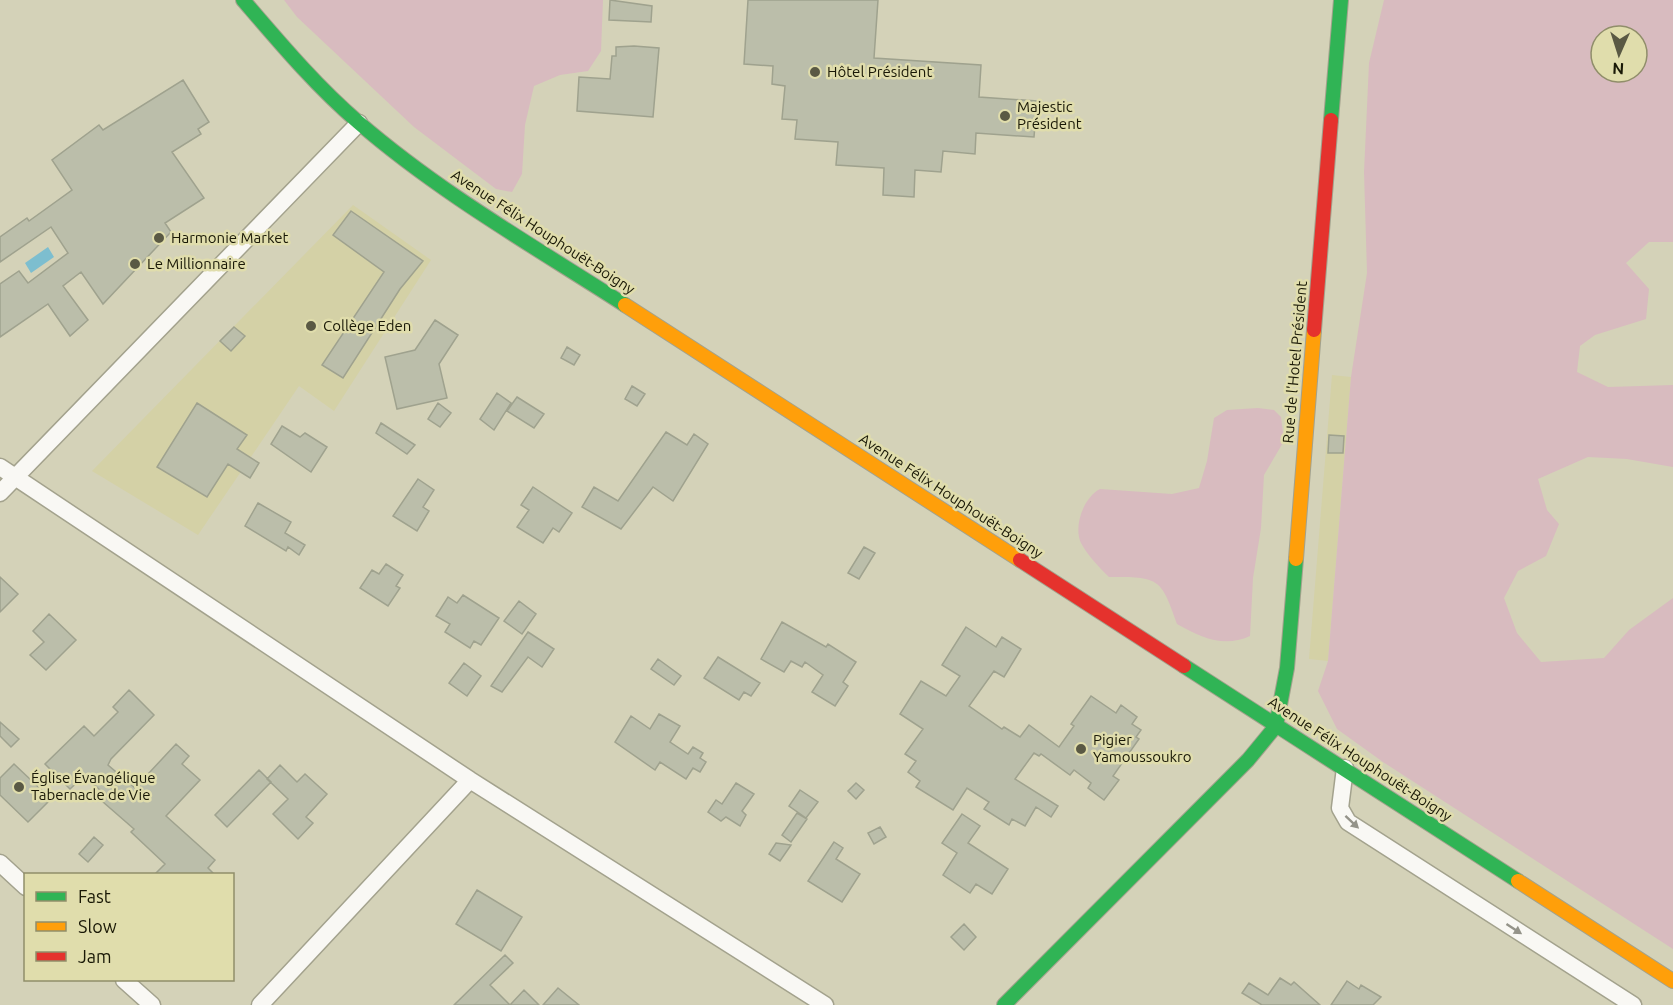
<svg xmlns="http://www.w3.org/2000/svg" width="1673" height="1005" font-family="Ubuntu,sans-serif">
	<rect width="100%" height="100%" fill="#d4d2b8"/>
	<path fill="#d4d1a6" d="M 353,205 L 431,260 L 334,411 L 299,386 L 198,535 L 92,471 Z
		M 1332,375 L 1351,377 L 1328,661 L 1309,659 Z"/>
	<path fill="#d8bbbf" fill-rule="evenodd" d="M 284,0 L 603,0 L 601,51 L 588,71 L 560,75 L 534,86 L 525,125 L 522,174 L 512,192 L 496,189 L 414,127 L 297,17 Z
		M 1384,0 L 1673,0 L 1673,242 L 1649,242 L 1626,263 L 1649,289 L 1646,319 L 1595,335 L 1580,346 L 1577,372 L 1608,387 L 1673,385 L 1673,467 L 1627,459 L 1588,457 L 1538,479 L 1547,510 L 1559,524 L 1546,556 L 1518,571 L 1504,598 L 1517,633 L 1541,662 L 1604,658 L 1629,630 L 1673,598 L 1673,949 L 1383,762 L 1337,729 L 1318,691 L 1328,661 L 1351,377 L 1367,273 L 1364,172 L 1369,63 ZM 1601,36 L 1637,36 L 1637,72 L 1601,72 Z
		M 1258,408 L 1274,410 L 1281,417 L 1284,441 L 1264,475 L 1261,528 L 1253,578 L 1250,636 C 1224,648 1202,638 1177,624 C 1161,577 1158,577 1109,577 C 1098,566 1088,556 1081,543 C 1073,526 1084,497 1100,489 L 1172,494 L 1199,488 L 1207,461 L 1214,418 L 1227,410 Z"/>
	<path fill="#7dbecf" d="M 48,247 L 54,257 L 31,273 L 25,263 Z"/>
	<path fill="#bbbeaa" stroke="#9fa28e" stroke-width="1.5" d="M 610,0 L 652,6 L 651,22 L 609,20 Z
		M 748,0 L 878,0 L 874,58 L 981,65 L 979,97 L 1037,101 L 1034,137 L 976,133 L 975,154 L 943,151 L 941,172 L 915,170 L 914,197 L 883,195 L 884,168 L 836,165 L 838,142 L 795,139 L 797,120 L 782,119 L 785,86 L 772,84 L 773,66 L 744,64 Z
		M 634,46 L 659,48 L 653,117 L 577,111 L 579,77 L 610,79 L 612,56 L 616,56 L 616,47 Z
		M 183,80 L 209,122 L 198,129 L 201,134 L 172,152 L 204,198 L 165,223 L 171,232 L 103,304 L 81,272 L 63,286 L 88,320 L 70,336 L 48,304 L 0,337 L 0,284 L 19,271 L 28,283 L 68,253 L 51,227 L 0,262 L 0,237 L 27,218 L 29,221 L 72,190 L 52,160 L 99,125 L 103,130 Z
		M 351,211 L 423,261 L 400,289 L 343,378 L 322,365 L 384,272 L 333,235 Z
		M 435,320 L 458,335 L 439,364 L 447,398 L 397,409 L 385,357 L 415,350 Z
		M 234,327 L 245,336 L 231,351 L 220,341 Z
		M 567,347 L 580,355 L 574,365 L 561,358 Z
		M 632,386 L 645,394 L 637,406 L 625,399 Z
		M 497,393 L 511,403 L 494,430 L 480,419 Z
		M 517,397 L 544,414 L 534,428 L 507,411 Z
		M 197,403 L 247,435 L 237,449 L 259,463 L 250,478 L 228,464 L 207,497 L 157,467 Z
		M 438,403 L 451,413 L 440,427 L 428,419 Z
		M 381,423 L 415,445 L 407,454 L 376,433 Z
		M 282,426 L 300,437 L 305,433 L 327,447 L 311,472 L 271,444 Z
		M 666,432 L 687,445 L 694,434 L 708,444 L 673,501 L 653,487 L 621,529 L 582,507 L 594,487 L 618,501 Z
		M 1329,435 L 1344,436 L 1343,453 L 1328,453 Z
		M 418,479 L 434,490 L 423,507 L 429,511 L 417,531 L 393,516 Z
		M 533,487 L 572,513 L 559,532 L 553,528 L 543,543 L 517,527 L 529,510 L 521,505 Z
		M 258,503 L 291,522 L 285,533 L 305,545 L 299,555 L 288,547 L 286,551 L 245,526 Z
		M 864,547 L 875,553 L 859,579 L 848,573 Z
		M 386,564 L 403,575 L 396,586 L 400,588 L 388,606 L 360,588 L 372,570 L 379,574 Z
		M 0,577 L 18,594 L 0,612 Z
		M 463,595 L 499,618 L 481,645 L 474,641 L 470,648 L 445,632 L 450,624 L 436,616 L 448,597 L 457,603 Z
		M 519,601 L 536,614 L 522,634 L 504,621 Z
		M 49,614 L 76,640 L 46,670 L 30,655 L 44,642 L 33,631 Z
		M 782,622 L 826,647 L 828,644 L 856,662 L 843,682 L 848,686 L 835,706 L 812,692 L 823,675 L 805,662 L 802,667 L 791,661 L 784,672 L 761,659 Z
		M 966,627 L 996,647 L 1002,637 L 1021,649 L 1004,677 L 994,671 L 969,706 L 1002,729 L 1004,727 L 1020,737 L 1029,725 L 1059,747 L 1074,726 L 1071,724 L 1091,696 L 1116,713 L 1121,705 L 1137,717 L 1132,724 L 1141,730 L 1136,737 L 1139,739 L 1113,776 L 1119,780 L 1104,800 L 1088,788 L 1091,783 L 1074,770 L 1070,775 L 1041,754 L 1039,756 L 1034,753 L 1015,779 L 1058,806 L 1051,817 L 1036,807 L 1025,826 L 1012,819 L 1009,825 L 984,809 L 989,802 L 967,788 L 953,810 L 916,787 L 920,781 L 908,772 L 916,761 L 905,754 L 923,729 L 900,714 L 921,681 L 946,696 L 960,676 L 942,665 Z
		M 528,632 L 554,649 L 542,667 L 528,657 L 502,692 L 491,686 Z
		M 718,657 L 760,683 L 751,696 L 744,692 L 739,700 L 704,678 Z
		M 658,659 L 681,676 L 674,685 L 651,669 Z
		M 464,663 L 481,676 L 467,696 L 449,683 Z
		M 129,690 L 154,715 L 111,759 L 108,765 L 135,788 L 176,744 L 189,756 L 182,764 L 200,780 L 166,816 L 215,860 L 208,868 L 214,874 L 155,874 L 165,864 L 131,832 L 134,829 L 95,795 L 100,790 L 84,776 L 70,789 L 45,764 L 84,726 L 94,736 L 118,712 L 113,707 Z
		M 659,714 L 680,726 L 670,742 L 688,754 L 693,747 L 703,753 L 700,758 L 706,762 L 700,772 L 693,768 L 686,779 L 660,762 L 655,770 L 615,742 L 631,716 L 650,729 Z
		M 0,722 L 19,739 L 11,747 L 0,736 Z
		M 14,764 L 51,799 L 28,822 L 0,795 L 0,778 Z
		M 280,765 L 297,782 L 305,774 L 327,794 L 306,817 L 313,823 L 298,839 L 273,814 L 288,799 L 267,779 Z
		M 259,770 L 271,782 L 227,827 L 215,815 Z
		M 736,783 L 754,794 L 742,811 L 746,815 L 740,826 L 726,817 L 721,821 L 708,812 L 716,800 L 722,804 Z
		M 856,783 L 864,790 L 856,799 L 848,791 Z
		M 800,790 L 818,802 L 806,818 L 789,806 Z
		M 797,813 L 807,819 L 791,842 L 782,835 Z
		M 962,814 L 980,826 L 968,843 L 1008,869 L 992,894 L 976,884 L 970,893 L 943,875 L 957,853 L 942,843 Z
		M 880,827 L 886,837 L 874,844 L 868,833 Z
		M 94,837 L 103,845 L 88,862 L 79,854 Z
		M 834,842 L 843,848 L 836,859 L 860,874 L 842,902 L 808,881 Z
		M 776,843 L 791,845 L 780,861 L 769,854 Z
		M 477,890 L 522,917 L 501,951 L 456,924 Z
		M 964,924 L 976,937 L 964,950 L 951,937 Z
		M 505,955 L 513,963 L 490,985 L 510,1005 L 524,990 L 539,1005 L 454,1005 Z
		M 1280,978 L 1291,985 L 1294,982 L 1320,1005 L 1262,1005 L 1242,993 L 1249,983 L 1268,995 Z
		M 1347,981 L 1359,989 L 1361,985 L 1381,997 L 1373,1005 L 1331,1005 Z
		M 558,988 L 579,1005 L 543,1005 Z"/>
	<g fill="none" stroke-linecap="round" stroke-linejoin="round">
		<defs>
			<path id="street" d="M 0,467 L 470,780 L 825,1005
				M 0,493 L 359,123
				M 1345,768 L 1340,808 L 1348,822 L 1633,1005
				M 0,863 L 26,887
				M 124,980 L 152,1005
				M 260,1005 L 470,780"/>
			<path id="fast" d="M 243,0 C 280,43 316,86 358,122 C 440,193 535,247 625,305
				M 1331,120 L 1341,0
				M 1184,666 L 1518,881
				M 1004,1005 L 1248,760 L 1276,726 L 1287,668 L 1296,559"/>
			<path id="slow" d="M 625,305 L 1020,560
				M 1296,559 L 1314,330
				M 1518,881 L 1673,981"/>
			<path id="jam" d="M 1314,330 L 1331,120
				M 1020,560 L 1184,666"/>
		</defs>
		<use href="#street" stroke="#a3a28d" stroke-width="19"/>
		<use href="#fast" stroke="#a3a28d" stroke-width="16"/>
		<use href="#slow" stroke="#a3a28d" stroke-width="16"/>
		<use href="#jam" stroke="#a3a28d" stroke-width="16"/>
		<use href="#street" stroke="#f9f8f4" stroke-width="16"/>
		<use href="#fast" stroke="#30b455" stroke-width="14"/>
		<use href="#slow" stroke="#ff9f0a" stroke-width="14"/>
		<use href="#jam" stroke="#e5322d" stroke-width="14"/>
	</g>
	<defs><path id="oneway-solid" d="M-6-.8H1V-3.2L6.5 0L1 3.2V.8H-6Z" transform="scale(1.5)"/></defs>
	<g fill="#949389">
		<use href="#oneway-solid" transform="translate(1352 822) rotate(43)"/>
		<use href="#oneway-solid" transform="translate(1514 929) rotate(33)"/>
	</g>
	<g fill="#5a5944" stroke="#e0ddac" stroke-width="2">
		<circle cx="815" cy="72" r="6"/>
		<circle cx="1005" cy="116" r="6"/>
		<circle cx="159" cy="238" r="6"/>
		<circle cx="135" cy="264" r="6"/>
		<circle cx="311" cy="326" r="6"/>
		<circle cx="1081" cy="749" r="6"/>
		<circle cx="19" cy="787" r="6"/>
	</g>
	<g text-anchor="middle" stroke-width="5" stroke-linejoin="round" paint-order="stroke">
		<g font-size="15" fill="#191806" stroke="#e0ddac" text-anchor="start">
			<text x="827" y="77">Hôtel Président</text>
			<text x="1017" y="112">Majestic<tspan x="1017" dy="17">Président</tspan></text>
			<text x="171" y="243">Harmonie Market</text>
			<text x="147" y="269">Le Millionnaire</text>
			<text x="323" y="331">Collège Eden</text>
			<text x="1093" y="745">Pigier<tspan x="1093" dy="17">Yamoussoukro</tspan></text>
			<text x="31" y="783">Église Évangélique<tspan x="31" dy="17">Tabernacle de Vie</tspan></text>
		</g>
		<g font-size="15" fill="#191806" stroke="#e0ddac">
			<text transform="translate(543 232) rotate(33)" y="5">Avenue Félix Houphouët-Boigny</text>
			<text transform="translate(1295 362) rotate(-85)" y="5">Rue de l'Hotel Président</text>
			<text transform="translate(951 496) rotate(33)" y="5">Avenue Félix Houphouët-Boigny</text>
			<text transform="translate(1360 759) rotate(33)" y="5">Avenue Félix Houphouët-Boigny</text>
		</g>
	</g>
	<rect x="24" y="873" width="210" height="108" fill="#e0ddac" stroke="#908e6a" stroke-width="1.5"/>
	<rect x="36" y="892" width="30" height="9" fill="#30b455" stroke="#908e6a" stroke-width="1.5"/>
	<text x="78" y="903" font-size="18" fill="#191806">Fast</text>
	<rect x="36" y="922" width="30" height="9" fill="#ff9f0a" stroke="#908e6a" stroke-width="1.5"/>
	<text x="78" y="933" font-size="18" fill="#191806">Slow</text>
	<rect x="36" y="952" width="30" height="9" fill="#e5322d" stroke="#908e6a" stroke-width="1.5"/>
	<text x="78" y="963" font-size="18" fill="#191806">Jam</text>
	<g transform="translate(1619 54) rotate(183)"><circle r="28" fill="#e0ddac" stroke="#908e6a" stroke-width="1.5"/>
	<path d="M0-4.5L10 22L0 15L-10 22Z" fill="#5a5944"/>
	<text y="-9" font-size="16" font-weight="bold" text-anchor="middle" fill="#191806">N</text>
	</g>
</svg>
